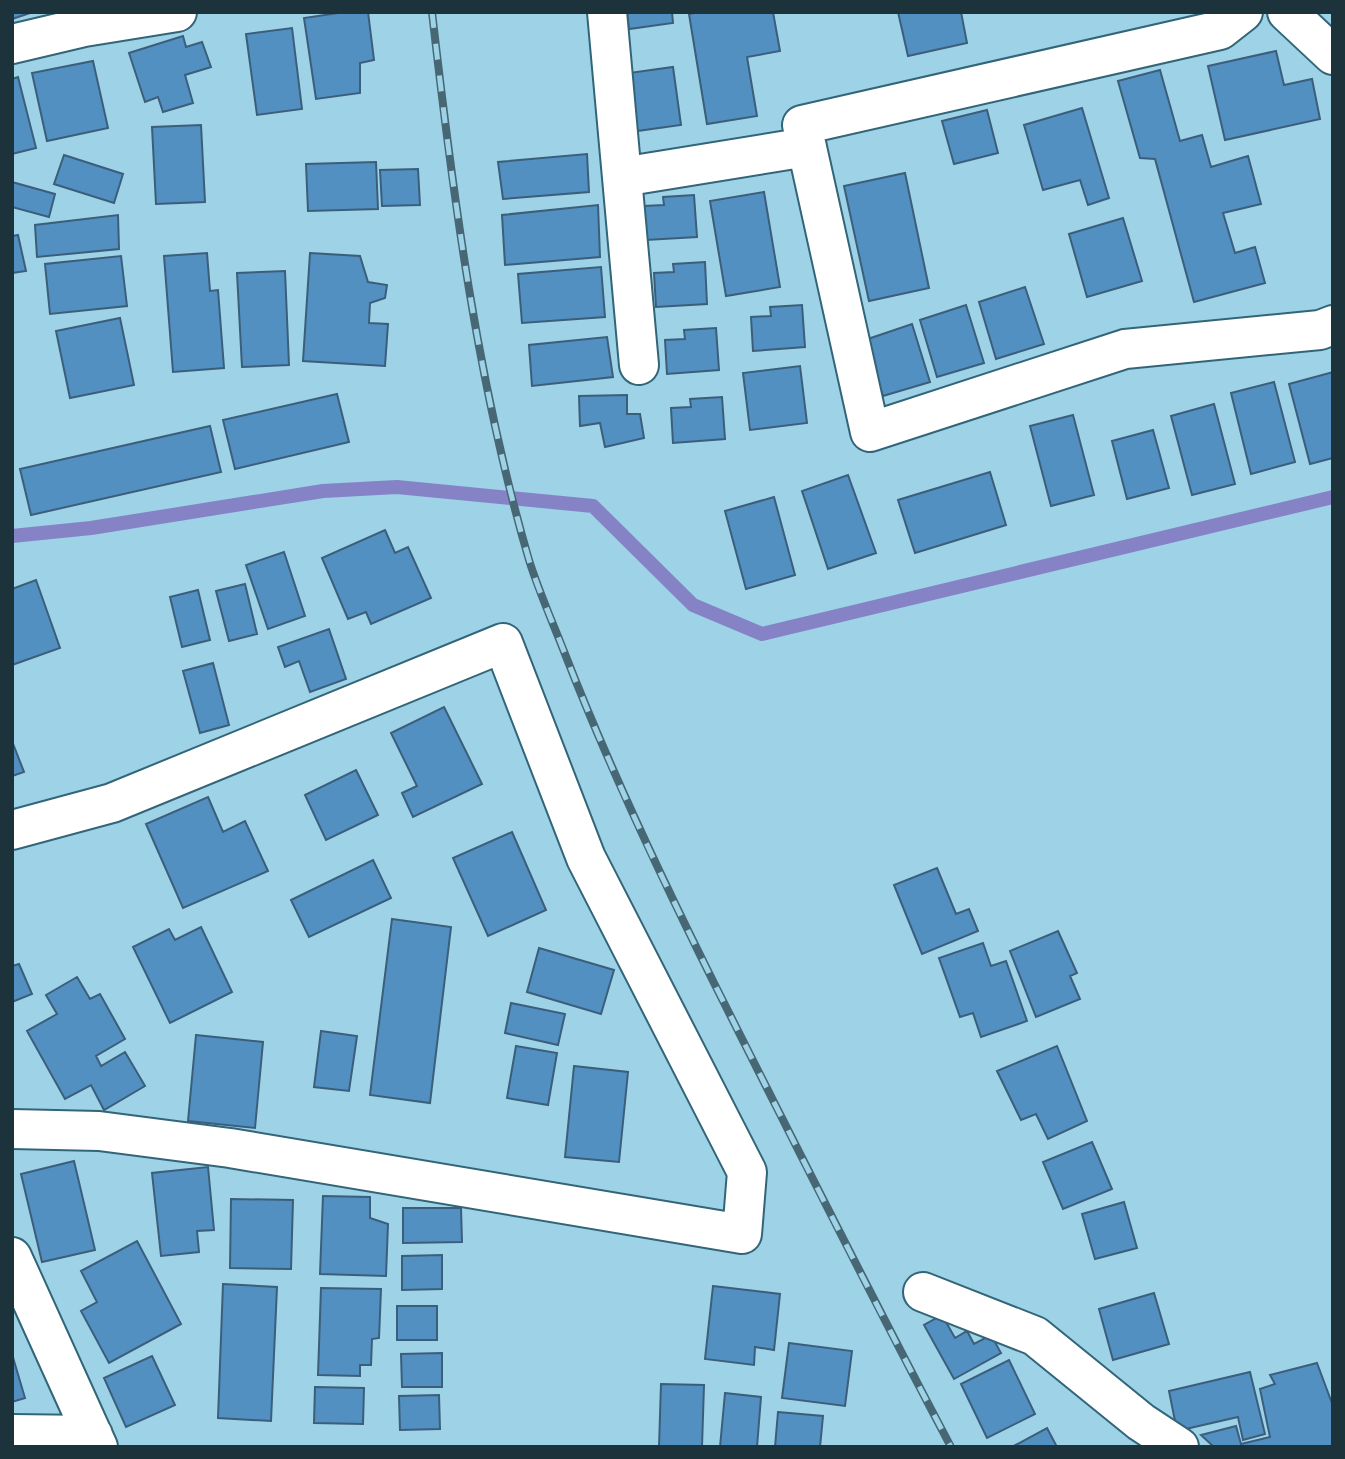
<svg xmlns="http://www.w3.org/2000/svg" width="1345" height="1459" font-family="'Varela Round',sans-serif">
	<rect width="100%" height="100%" fill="#9dd2e7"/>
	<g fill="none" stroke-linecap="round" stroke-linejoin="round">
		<path stroke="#8583c6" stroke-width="14" d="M 12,536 L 91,528 L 323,491 L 397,487 L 593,506 L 693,605 L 762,634 L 1333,497"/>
	</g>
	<path fill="#5390c2" stroke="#3b5e7b" stroke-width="2" d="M 12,12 L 33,12 L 12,19 Z
		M 345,12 L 368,12 L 374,60 L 360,63 L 360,93 L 316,99 L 304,18 Z
		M 627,12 L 672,12 L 673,23 L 629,29 Z
		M 700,12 L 773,12 L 780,51 L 747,57 L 757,116 L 707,124 L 689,14 Z
		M 898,12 L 961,12 L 967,43 L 908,56 Z
		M 292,28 L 302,109 L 257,115 L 246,34 Z
		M 183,36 L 186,47 L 202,42 L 211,67 L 185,75 L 193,103 L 163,112 L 158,97 L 145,102 L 129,53 Z
		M 1276,51 L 1284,85 L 1312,79 L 1320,119 L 1225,140 L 1208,66 Z
		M 93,61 L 108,128 L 47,141 L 32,73 Z
		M 673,67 L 681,125 L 637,131 L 629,73 Z
		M 1160,70 L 1180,141 L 1202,135 L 1211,167 L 1248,156 L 1261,204 L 1223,213 L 1235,253 L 1255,247 L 1265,283 L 1194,302 L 1155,159 L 1140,158 L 1118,81 Z
		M 18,77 L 36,148 L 12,154 L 12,79 Z
		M 1082,108 L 1109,198 L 1088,205 L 1080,180 L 1043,190 L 1024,125 Z
		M 987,110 L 998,153 L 954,164 L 942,121 Z
		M 201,125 L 205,202 L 156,204 L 152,127 Z
		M 587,154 L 589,192 L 503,199 L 498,162 Z
		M 64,155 L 123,174 L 114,203 L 54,184 Z
		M 376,162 L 378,209 L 308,211 L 306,164 Z
		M 418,169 L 420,205 L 382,206 L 380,170 Z
		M 905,173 L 929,288 L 869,301 L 844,186 Z
		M 12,182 L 55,194 L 49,217 L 12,207 Z
		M 764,192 L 780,287 L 726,296 L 710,201 Z
		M 694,195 L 697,237 L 646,240 L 644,206 L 664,205 L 663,197 Z
		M 598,205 L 600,257 L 505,265 L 502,215 Z
		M 118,215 L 119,249 L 37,257 L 35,225 Z
		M 1123,218 L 1142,281 L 1087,297 L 1069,234 Z
		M 18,235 L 26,271 L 12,273 L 12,236 Z
		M 207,253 L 210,291 L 218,290 L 224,368 L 173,372 L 164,256 Z
		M 310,253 L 360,256 L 368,282 L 387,285 L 385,298 L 370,303 L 369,323 L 388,324 L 385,366 L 303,361 Z
		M 121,256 L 127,306 L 50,314 L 45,264 Z
		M 705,262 L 707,304 L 656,307 L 654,273 L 674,272 L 673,264 Z
		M 601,267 L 605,317 L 522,323 L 518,274 Z
		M 285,271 L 289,365 L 242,367 L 237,273 Z
		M 1025,287 L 1044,344 L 996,359 L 979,302 Z
		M 802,305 L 805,347 L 753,351 L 751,317 L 771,316 L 770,307 Z
		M 966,305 L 984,363 L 937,377 L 920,320 Z
		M 120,318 L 134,385 L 70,398 L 56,331 Z
		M 912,324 L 930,382 L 883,396 L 865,340 Z
		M 716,328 L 719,370 L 667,374 L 665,340 L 685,339 L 684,330 Z
		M 607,337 L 613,377 L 532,386 L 529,345 Z
		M 800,366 L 807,423 L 750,430 L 743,373 Z
		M 1333,372 L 1333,458 L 1310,464 L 1289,384 Z
		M 1274,382 L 1295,462 L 1251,474 L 1231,393 Z
		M 337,394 L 349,442 L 235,469 L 223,420 Z
		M 627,395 L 627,414 L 640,414 L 644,438 L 605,447 L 600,423 L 580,426 L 579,396 Z
		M 722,397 L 725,439 L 673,443 L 671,408 L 691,407 L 690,399 Z
		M 1214,404 L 1235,484 L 1192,495 L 1171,416 Z
		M 1073,415 L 1094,495 L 1051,506 L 1030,426 Z
		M 210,426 L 221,472 L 31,515 L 20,469 Z
		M 1153,430 L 1169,488 L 1127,499 L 1112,441 Z
		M 990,472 L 1006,525 L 915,553 L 898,500 Z
		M 848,475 L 876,553 L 828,569 L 802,491 Z
		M 774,497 L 795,575 L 746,589 L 725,511 Z
		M 385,530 L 395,553 L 408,547 L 431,598 L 371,624 L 366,612 L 348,619 L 322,558 Z
		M 284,552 L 305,616 L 268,629 L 246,565 Z
		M 36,580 L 60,648 L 12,665 L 12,589 Z
		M 245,584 L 257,634 L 229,641 L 216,591 Z
		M 198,590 L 210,640 L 182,647 L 170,597 Z
		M 329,629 L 346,679 L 310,692 L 299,661 L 285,667 L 278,647 Z
		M 213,663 L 229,725 L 200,733 L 183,671 Z
		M 444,707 L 482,784 L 413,817 L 402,793 L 417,786 L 391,733 Z
		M 12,741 L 24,772 L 12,776 Z
		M 356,770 L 378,815 L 326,840 L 305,795 Z
		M 208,797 L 223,832 L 245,821 L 268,871 L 183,908 L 146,824 Z
		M 512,832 L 546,910 L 488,936 L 453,858 Z
		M 373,860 L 391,898 L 309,937 L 291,900 Z
		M 937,868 L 956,914 L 969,909 L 978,931 L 922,954 L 894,885 Z
		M 392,919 L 451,927 L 430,1103 L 370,1095 Z
		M 201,927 L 232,992 L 170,1023 L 133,947 L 169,929 L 175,940 Z
		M 1058,931 L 1077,973 L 1070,976 L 1080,999 L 1036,1017 L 1010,951 Z
		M 983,943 L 991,966 L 1006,961 L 1027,1021 L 981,1037 L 973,1013 L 960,1017 L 939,958 Z
		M 539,948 L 614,970 L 601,1014 L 527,992 Z
		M 19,964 L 32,994 L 12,1002 L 12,966 Z
		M 77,977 L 90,999 L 100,994 L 125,1039 L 96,1056 L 101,1066 L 125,1052 L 145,1086 L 104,1110 L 91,1085 L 65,1099 L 27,1031 L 57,1014 L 46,995 Z
		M 511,1003 L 565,1014 L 558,1045 L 505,1033 Z
		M 321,1031 L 357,1036 L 349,1091 L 314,1087 Z
		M 196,1035 L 263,1042 L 255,1128 L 188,1121 Z
		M 516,1046 L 557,1053 L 548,1105 L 507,1098 Z
		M 1057,1046 L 1087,1121 L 1048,1139 L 1036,1114 L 1021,1120 L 997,1071 Z
		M 574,1066 L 628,1072 L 619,1162 L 565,1157 Z
		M 1092,1142 L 1112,1189 L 1063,1209 L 1043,1162 Z
		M 74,1161 L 95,1250 L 42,1262 L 21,1174 Z
		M 208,1167 L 214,1230 L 197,1231 L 199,1252 L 161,1256 L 152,1173 Z
		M 323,1196 L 370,1197 L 370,1218 L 388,1224 L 386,1276 L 320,1274 Z
		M 231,1199 L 293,1200 L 291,1269 L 230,1268 Z
		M 1124,1202 L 1137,1248 L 1095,1259 L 1082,1214 Z
		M 403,1208 L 461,1208 L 462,1242 L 403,1243 Z
		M 137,1241 L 181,1324 L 109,1363 L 81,1311 L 97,1302 L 81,1271 Z
		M 442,1255 L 442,1289 L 402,1290 L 402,1256 Z
		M 223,1284 L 277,1287 L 271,1421 L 218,1418 Z
		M 713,1286 L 780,1294 L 774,1350 L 755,1347 L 754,1365 L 705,1359 Z
		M 321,1288 L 381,1289 L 379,1338 L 372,1339 L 371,1365 L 360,1365 L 360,1376 L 318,1375 Z
		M 1154,1293 L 1169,1344 L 1113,1360 L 1099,1309 Z
		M 397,1306 L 437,1306 L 437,1340 L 397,1340 Z
		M 942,1315 L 955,1338 L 967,1331 L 974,1344 L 991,1335 L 1001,1353 L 954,1379 L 924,1325 Z
		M 789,1343 L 852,1351 L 845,1406 L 782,1398 Z
		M 442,1353 L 442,1387 L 402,1387 L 401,1354 Z
		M 12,1354 L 25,1398 L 12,1402 Z
		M 152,1356 L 175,1405 L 126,1427 L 104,1378 Z
		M 1009,1360 L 1035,1414 L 987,1438 L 961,1384 Z
		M 1317,1363 L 1333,1406 L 1333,1447 L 1214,1447 L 1201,1435 L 1236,1426 L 1241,1444 L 1270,1437 L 1260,1389 L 1275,1384 L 1270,1375 Z
		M 1250,1372 L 1265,1434 L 1243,1440 L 1238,1417 L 1177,1431 L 1169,1391 Z
		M 661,1384 L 704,1385 L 702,1447 L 659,1447 Z
		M 315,1387 L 364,1388 L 363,1424 L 314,1423 Z
		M 725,1393 L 761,1397 L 757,1447 L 720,1447 Z
		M 439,1395 L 440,1429 L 400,1430 L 399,1396 Z
		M 778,1412 L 823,1416 L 820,1447 L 775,1447 Z
		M 1047,1428 L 1057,1447 L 1012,1447 Z"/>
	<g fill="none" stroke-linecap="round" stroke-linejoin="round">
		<defs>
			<path id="minor" d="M 607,12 L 639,365
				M 1243,12 L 1220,30 L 802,125 L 870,432 L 1125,349 L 1320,330 L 1333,325
				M 1287,12 L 1333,55
				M 12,44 L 84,27 L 177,12
				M 622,177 L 807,147
				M 12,830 L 112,803 L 503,643 L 586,858 L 747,1172 L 742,1234 L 230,1148 L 99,1131 L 12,1129
				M 12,1257 L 98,1447
				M 923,1292 L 1035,1336 L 1141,1422 L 1179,1447
				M 12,1434 L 93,1435"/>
		</defs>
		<use href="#minor" stroke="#336578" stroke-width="42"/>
		<use href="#minor" stroke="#fff" stroke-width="38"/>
		<defs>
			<path id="rail" d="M 432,12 C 453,196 477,382 529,560 C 539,592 553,623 565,654 C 609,767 661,877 715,985 C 793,1140 870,1294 951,1447"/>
		</defs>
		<use href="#rail" stroke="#476774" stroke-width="8"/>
		<use href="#rail" stroke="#9dd2e7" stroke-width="5" stroke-dasharray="16" stroke-linecap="butt"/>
	</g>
	<rect width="1345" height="1459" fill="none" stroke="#1d333b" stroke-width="28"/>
</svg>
